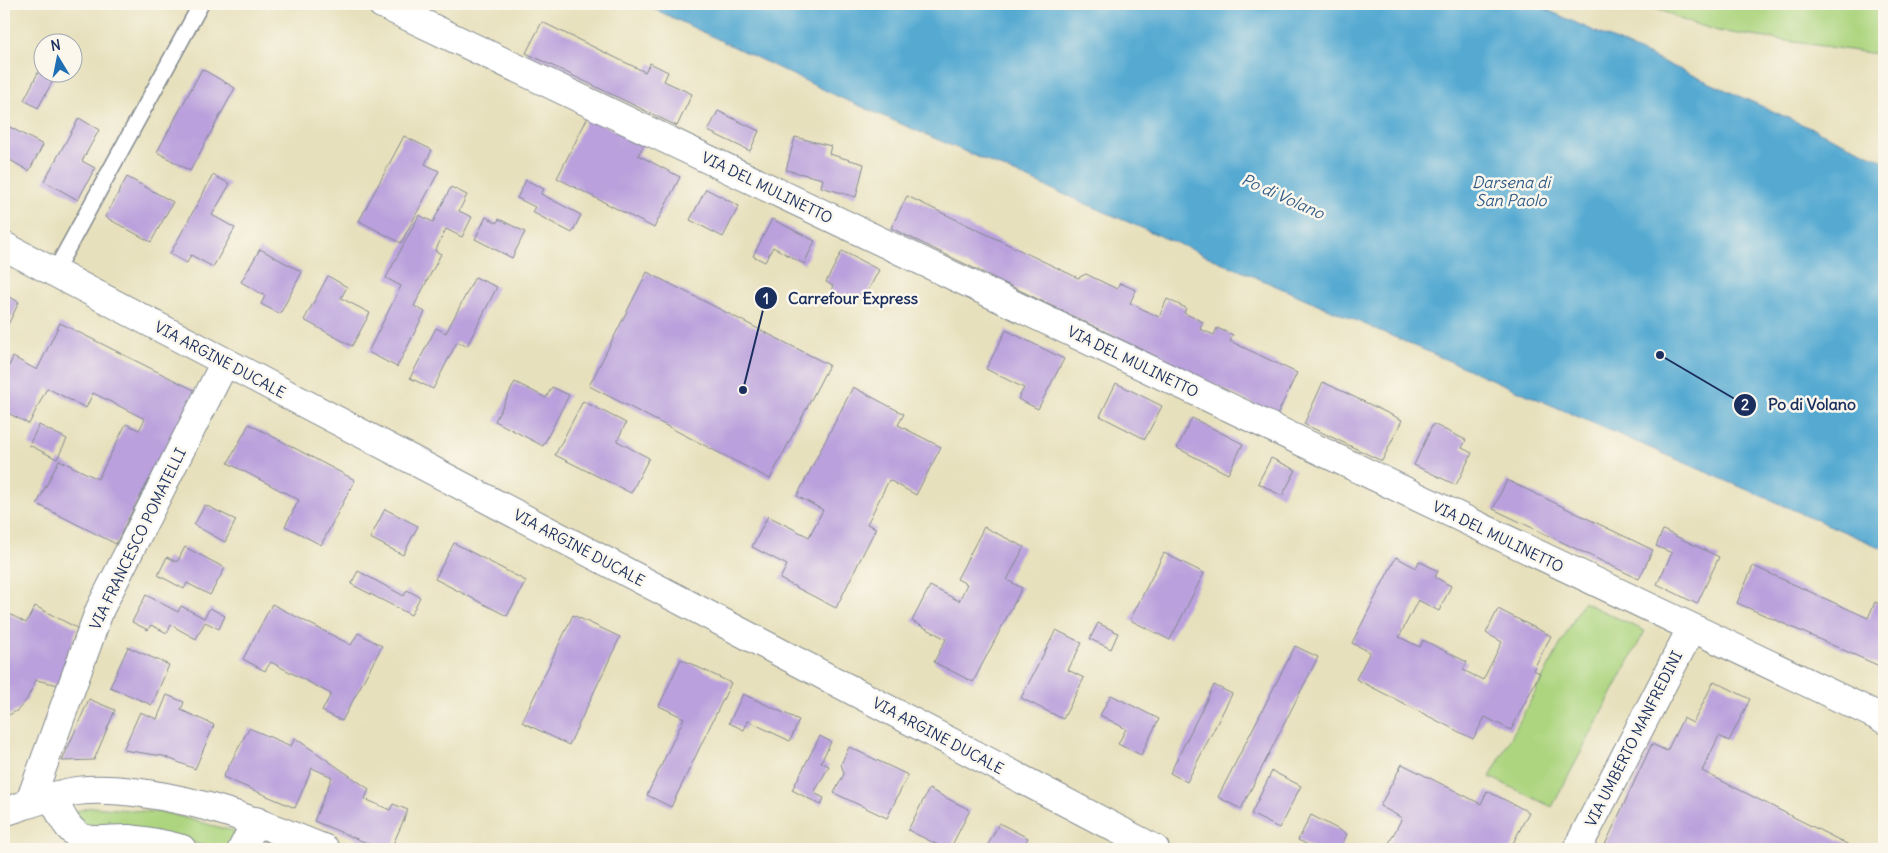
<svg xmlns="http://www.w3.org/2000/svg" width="1888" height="853" font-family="Delius,sans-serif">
	<rect width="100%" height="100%" fill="#fbf7ec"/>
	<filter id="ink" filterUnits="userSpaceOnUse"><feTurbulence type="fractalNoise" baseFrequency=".02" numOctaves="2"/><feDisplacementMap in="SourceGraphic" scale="10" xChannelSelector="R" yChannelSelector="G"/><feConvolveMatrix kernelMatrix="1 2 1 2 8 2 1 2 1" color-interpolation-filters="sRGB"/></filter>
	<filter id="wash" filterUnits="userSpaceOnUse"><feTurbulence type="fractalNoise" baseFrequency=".0096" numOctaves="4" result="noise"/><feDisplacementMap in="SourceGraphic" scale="20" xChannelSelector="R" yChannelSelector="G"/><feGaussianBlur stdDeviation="1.12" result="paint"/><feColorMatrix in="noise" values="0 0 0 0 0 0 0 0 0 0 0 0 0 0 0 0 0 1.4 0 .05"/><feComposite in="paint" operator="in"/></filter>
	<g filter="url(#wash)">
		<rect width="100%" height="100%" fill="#e7e0bc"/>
		<path fill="#add580" stroke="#64826f" d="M 1647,4 L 1884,4 L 1884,55 L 1718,31 L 1682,20 Z
			M 1583,602 L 1645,631 L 1552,807 L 1490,777 Z
			M 91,807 L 166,813 L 237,832 L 226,849 C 207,849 188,840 169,837 C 142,832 114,833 87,831 L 73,812 Z"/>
		<path fill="#57aad2" stroke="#396c98" d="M 644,4 L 1534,4 L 1884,161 L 1884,549 L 839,97 Z"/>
		<g id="blocks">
			<path fill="#baa0dc" d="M 542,22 L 645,72 L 650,63 L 668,72 L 664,81 L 692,94 L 677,126 L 526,53 Z
				M 42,65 L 42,72 L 52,72 L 56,75 L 38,108 L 24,100 Z
				M 202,69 L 235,88 L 190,171 L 157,152 Z
				M 718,111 L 759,131 L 750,151 L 708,131 Z
				M 588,117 L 644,145 L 638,155 L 680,177 L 654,228 L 557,178 Z
				M 79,118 L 99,130 L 82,161 L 95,168 L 78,200 L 44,181 Z
				M 6,125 L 43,145 L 29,171 L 10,160 L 6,169 L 4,168 L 4,129 Z
				M 404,136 L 432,150 L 425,164 L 439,171 L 401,243 L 359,221 Z
				M 795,137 L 831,146 L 829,154 L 864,164 L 856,197 L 821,187 L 823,179 L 786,170 Z
				M 213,175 L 230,184 L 212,215 L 235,228 L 213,267 L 191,255 L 187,263 L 170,254 Z
				M 127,177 L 173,202 L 151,242 L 105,217 Z
				M 526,180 L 544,189 L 541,194 L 581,215 L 572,233 L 532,212 L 535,207 L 517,198 Z
				M 451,187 L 467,195 L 459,211 L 472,217 L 462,237 L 446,229 L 435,251 L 441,254 L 414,306 L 425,312 L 397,367 L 368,352 L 401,286 L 386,278 L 419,215 L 433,222 Z
				M 706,189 L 739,206 L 723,237 L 690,220 Z
				M 907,196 L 1078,278 L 1086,274 L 1117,289 L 1120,283 L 1136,290 L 1130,303 L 1159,317 L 1167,299 L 1186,308 L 1184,313 L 1203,322 L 1200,329 L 1214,335 L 1217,328 L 1233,335 L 1230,341 L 1297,373 L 1277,415 L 891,228 Z
				M 486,217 L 497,223 L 499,219 L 525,232 L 512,258 L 475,239 Z
				M 772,219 L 815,241 L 804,264 L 773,247 L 765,262 L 753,256 Z
				M 260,249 L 302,272 L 280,314 L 261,304 L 265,296 L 241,282 Z
				M 842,251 L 879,270 L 863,300 L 852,295 L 849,302 L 830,292 L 833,286 L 826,282 Z
				M 647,272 L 829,365 L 770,479 L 589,386 Z
				M 328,276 L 347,287 L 341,298 L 370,313 L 352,346 L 304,320 Z
				M 475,277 L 497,287 L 467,346 L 457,342 L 433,389 L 410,378 L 436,328 L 446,333 Z
				M 4,294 L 19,302 L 4,333 Z
				M 60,323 L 196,391 L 127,521 L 116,544 L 37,504 L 59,460 L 98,479 L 126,424 L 139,430 L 145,419 L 93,393 L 86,408 L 47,388 L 29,424 L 4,411 L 4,364 L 9,366 L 13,357 L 37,370 Z
				M 1006,330 L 1064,359 L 1038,409 L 1018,399 L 1024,388 L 986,369 Z
				M 515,382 L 546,398 L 552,387 L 569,395 L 543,446 L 495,421 Z
				M 1323,382 L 1402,420 L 1382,461 L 1304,424 Z
				M 1116,383 L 1162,406 L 1145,439 L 1100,416 Z
				M 853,387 L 904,414 L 898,425 L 941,447 L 916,495 L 889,480 L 867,524 L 876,528 L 836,608 L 780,579 L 787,565 L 752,547 L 768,516 L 809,537 L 823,510 L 797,496 Z
				M 583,401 L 626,423 L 617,441 L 649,458 L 631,493 L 555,455 Z
				M 1192,418 L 1243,444 L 1228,474 L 1177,448 Z
				M 249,424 L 355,480 L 321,545 L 285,526 L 299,500 L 228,463 Z
				M 1433,424 L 1466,440 L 1462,448 L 1472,453 L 1456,485 L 1414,465 Z
				M 39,425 L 67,439 L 57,459 L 29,445 Z
				M 1271,458 L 1296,470 L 1282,496 L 1258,483 Z
				M 1507,480 L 1653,550 L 1639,579 L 1493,509 Z
				M 205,505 L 236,520 L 225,542 L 194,525 Z
				M 385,509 L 418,526 L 403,555 L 370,538 Z
				M 984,527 L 1024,547 L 1007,580 L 1022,588 L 973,682 L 934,662 L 946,639 L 912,621 L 930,586 L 959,601 L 967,584 L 957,579 Z
				M 1663,530 L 1719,557 L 1697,604 L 1657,584 L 1672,553 L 1656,546 Z
				M 454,543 L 526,581 L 507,616 L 435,579 Z
				M 185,547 L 225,568 L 210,595 L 187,583 L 184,589 L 158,575 L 167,557 L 177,562 Z
				M 1164,553 L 1204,573 L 1170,640 L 1130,620 Z
				M 1396,557 L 1416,568 L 1419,561 L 1438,571 L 1435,577 L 1451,586 L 1439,611 L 1418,600 L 1399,637 L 1420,647 L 1423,640 L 1467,662 L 1463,670 L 1483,680 L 1502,642 L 1486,633 L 1498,609 L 1551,636 L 1533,670 L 1540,673 L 1511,730 L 1485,717 L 1473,739 L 1356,679 L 1370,652 L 1352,643 Z
				M 1753,566 L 1868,618 L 1875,602 L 1884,606 L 1884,668 L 1737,603 Z
				M 358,571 L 404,596 L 407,590 L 420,597 L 411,615 L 351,584 Z
				M 146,595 L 178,612 L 181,606 L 204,618 L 210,608 L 225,616 L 219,629 L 205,622 L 196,639 L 171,625 L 167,633 L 151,625 L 148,630 L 132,622 Z
				M 272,604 L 351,645 L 358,633 L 382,646 L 342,721 L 322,711 L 331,694 L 271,662 L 265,671 L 243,659 Z
				M 35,606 L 77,628 L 59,685 L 36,680 L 27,699 L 18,710 L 9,715 L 4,713 L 4,683 L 7,672 L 4,668 L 4,611 L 26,623 Z
				M 573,615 L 620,637 L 569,745 L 522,722 Z
				M 1098,623 L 1118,633 L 1111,649 L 1090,639 Z
				M 1056,630 L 1082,643 L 1068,670 L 1084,678 L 1063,719 L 1021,698 Z
				M 1295,646 L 1318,657 L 1241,809 L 1218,797 Z
				M 128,647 L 169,665 L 152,705 L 110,687 Z
				M 681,659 L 731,683 L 671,807 L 647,795 L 684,718 L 659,706 Z
				M 1714,681 L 1750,699 L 1729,741 L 1719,736 L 1702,771 L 1853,847 L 1852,849 L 1603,849 L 1652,744 L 1667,751 L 1683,718 L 1693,723 Z
				M 1214,685 L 1232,694 L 1187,782 L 1170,773 Z
				M 743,694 L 799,720 L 790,741 L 748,721 L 744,730 L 729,723 Z
				M 167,695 L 184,702 L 181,710 L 214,725 L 195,769 L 163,756 L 123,750 L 140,712 L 157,719 Z
				M 1111,695 L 1159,719 L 1141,755 L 1118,744 L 1126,729 L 1100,715 Z
				M 89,699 L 115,710 L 94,760 L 62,761 Z
				M 249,728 L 291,746 L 295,738 L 369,789 L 365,799 L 390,810 L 393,804 L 408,810 L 391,849 L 381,849 L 314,821 L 332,777 L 312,768 L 295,808 L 223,777 Z
				M 820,736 L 831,742 L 821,762 L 829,766 L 814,793 L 824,798 L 821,805 L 792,790 Z
				M 849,747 L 908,775 L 887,818 L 834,793 L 844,774 L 841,764 Z
				M 1402,764 L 1481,804 L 1487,791 L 1529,812 L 1510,849 L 1386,849 L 1402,818 L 1380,806 Z
				M 1272,771 L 1301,786 L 1279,828 L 1251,814 Z
				M 929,789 L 970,810 L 950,849 L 946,849 L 908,830 Z
				M 1311,815 L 1347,834 L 1340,849 L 1316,849 L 1298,840 Z
				M 999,823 L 1028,838 L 1022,849 L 986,849 Z"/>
		</g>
	</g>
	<g filter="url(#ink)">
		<use href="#blocks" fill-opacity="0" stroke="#81888d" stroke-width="1"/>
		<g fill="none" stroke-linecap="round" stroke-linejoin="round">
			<defs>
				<path id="lane" d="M 54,273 L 201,4"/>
				<path id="street" d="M 382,4 L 1884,719
					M 4,246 L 1155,849
					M 53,798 C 60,812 65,827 79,836 C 91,844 114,838 129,839 C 147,841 165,844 182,849
					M 29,804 L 100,609 L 225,362
					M 4,812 C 26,805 54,794 77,791 C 99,788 120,790 142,793 C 208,802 264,824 325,849
					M 242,849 L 256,821
					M 1577,849 L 1691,629"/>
			</defs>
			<use href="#lane" stroke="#81888d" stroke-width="18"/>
			<use href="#street" stroke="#81888d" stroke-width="30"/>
			<use href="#lane" stroke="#fff" stroke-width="15"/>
			<use href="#street" stroke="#fff" stroke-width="28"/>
		</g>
	</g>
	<g text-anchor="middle" stroke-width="5" stroke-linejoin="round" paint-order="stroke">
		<g font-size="15" fill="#1b2f5e" stroke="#fbf7ec">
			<text transform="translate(767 188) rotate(26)" y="5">VIA DEL MULINETTO</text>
			<text transform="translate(220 360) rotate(28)" y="5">VIA ARGINE DUCALE</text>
			<text transform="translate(1133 362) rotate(26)" y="5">VIA DEL MULINETTO</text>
			<text transform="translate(1498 537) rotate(26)" y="5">VIA DEL MULINETTO</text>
			<text transform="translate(138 539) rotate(-64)" y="5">VIA FRANCESCO POMATELLI</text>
			<text transform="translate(579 548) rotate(28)" y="5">VIA ARGINE DUCALE</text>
			<text transform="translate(938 736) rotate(28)" y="5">VIA ARGINE DUCALE</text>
			<text transform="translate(1634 739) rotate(-63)" y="5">VIA UMBERTO MANFREDINI</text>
		</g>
		<g font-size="16" font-style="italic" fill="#305a87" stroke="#fbf7ec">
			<text x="1511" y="188">Darsena di<tspan x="1511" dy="18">San Paolo</tspan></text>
			<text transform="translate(1283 196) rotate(24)" y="6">Po di Volano</text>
		</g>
	</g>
	<path fill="none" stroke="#1b2f5e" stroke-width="2" d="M743 390L766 298M1660 355L1745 405"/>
	<g fill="#1b2f5e" stroke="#fbf7ec" stroke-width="2">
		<circle cx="743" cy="390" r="5"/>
		<circle cx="1660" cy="355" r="5"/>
		<circle cx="766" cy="298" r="12"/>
		<circle cx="1745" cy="405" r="12"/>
	</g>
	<g font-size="15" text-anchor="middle" font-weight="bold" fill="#fff">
		<text x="766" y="304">1</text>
		<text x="1745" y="410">2</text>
	</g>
	<g font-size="16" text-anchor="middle" font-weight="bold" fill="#1b2f5e" stroke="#fbf7ec" stroke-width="5" stroke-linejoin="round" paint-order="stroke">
		<text x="853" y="304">Carrefour Express</text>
		<text x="1812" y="410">Po di Volano</text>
	</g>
	<rect width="1888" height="853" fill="none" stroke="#fbf7ec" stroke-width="20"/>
	<g transform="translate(58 58) rotate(350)"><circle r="24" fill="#fbf7ec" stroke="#a1a7b3"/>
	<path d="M0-4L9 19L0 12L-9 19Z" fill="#1f6fb2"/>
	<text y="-8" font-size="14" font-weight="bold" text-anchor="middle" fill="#1b2f5e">N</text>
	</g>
</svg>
